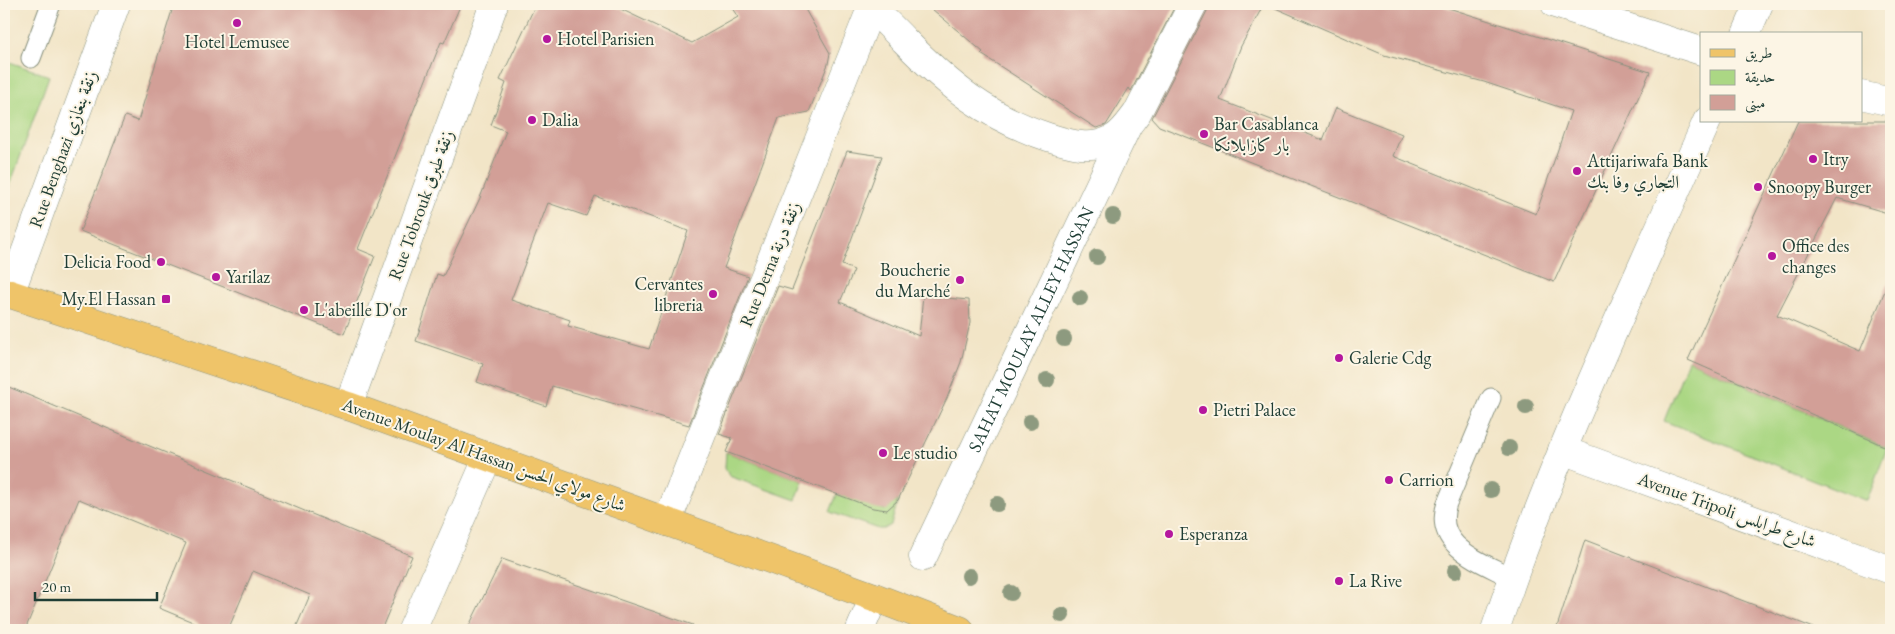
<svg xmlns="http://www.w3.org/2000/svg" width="1895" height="634" font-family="'EB Garamond',Amiri,serif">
	<rect width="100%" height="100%" fill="#fcf5e5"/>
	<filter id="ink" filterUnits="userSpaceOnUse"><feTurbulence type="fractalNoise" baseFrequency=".02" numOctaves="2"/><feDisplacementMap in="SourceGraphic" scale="10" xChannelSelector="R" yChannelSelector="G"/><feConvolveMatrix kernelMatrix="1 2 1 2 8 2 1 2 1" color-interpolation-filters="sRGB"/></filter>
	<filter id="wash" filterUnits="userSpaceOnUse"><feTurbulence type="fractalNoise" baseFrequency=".0096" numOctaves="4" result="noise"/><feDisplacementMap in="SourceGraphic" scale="20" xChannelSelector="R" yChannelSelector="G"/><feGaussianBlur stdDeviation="1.12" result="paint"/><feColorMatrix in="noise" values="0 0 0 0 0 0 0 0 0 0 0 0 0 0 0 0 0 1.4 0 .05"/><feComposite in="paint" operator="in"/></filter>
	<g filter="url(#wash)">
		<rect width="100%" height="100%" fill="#f2e5c7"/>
		<path fill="#abd784" stroke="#658a5c" d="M 4,60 L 49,76 L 4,202 Z
			M 1688,360 L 1887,448 L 1867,501 L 1664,421 Z
			M 726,452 L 803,481 L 796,500 L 729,476 L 725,468 Z
			M 837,494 L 885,510 L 898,500 L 891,525 L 883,529 L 878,529 L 830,512 Z"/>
		<g id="blocks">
			<path fill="#d29f97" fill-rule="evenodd" d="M 174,4 L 461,4 L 444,43 L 441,42 L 358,249 L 375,256 L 344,334 L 80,231 L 125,116 L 138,121 Z
				M 536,4 L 610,4 L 692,43 L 738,17 L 729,4 L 802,4 L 830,53 L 828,64 L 809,112 L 779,118 L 724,268 L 748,276 L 689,425 L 552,386 L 546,406 L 477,382 L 483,364 L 416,341 L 437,274 L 443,276 L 480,198 L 506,131 L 491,125 L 506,83 L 500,80 ZM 595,196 L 688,231 L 649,349 L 568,326 L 570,320 L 511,300 L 548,203 L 586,216 Z
				M 926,4 L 1176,4 L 1131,91 L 1129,88 L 1106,125 L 1096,128 L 981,54 L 983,52 Z
				M 1209,4 L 1264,4 L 1241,46 L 1220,100 L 1323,140 L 1336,108 L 1402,134 L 1393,156 L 1536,214 L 1571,111 L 1484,82 L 1384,55 L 1266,4 L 1436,4 L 1650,72 L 1554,282 L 1159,126 L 1152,118 L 1207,11 Z
				M 1798,121 L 1891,121 L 1891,214 L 1837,198 L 1777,315 L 1860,351 L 1891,276 L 1891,449 L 1688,360 Z
				M 847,151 L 882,156 L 842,265 L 854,270 L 840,302 L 919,336 L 923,296 L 969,300 L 970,323 L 961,362 L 947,398 L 898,500 L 887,510 L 873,508 L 726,452 L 732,438 L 719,434 L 778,286 L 792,290 Z
				M 4,385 L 412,556 L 381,630 L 295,630 L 310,595 L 253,571 L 228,630 L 212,630 L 159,608 L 186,543 L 79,499 L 25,630 L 4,630 Z
				M 1585,540 L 1814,628 L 1813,630 L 1556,630 Z
				M 502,559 L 693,625 L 692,630 L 467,630 Z"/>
		</g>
	</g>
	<g filter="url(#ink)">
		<use href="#blocks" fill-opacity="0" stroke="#88917e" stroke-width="1"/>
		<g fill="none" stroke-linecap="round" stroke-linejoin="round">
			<defs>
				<path id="lane" d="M 31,58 L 51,4
					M 1491,398 L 1447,503 C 1432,547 1481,561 1512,578"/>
				<g id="street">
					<path d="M 870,4 C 880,17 893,28 904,40 C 948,85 987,117 1048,137 C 1070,144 1092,151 1114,138 C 1124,132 1130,122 1137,113 L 1193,4"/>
					<path d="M 1555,4 L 1701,51"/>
					<path d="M 1746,34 L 1759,4"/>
					<path d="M 1861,95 L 1891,102"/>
					<path d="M 10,294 L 116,4"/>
					<path d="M 348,406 L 494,4"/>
					<path d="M 1562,450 L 1891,570"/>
					<path d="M 667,522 L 872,6"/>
					<path id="s1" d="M 923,557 L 1127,127"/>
					<path d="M 412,630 L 488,457"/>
					<path d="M 860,630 L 874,597"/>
					<path d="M 1495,630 C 1553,456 1633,289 1707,121"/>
				</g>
				<path id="primary" d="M 4,292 L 348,406 L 874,597 L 960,630"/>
			</defs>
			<use href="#lane" stroke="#88917e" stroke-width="21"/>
			<use href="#street" stroke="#88917e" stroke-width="29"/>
			<use href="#primary" stroke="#88917e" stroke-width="29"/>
			<use href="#lane" stroke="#fff" stroke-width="19"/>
			<use href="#street" stroke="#fff" stroke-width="28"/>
			<use href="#primary" stroke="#efc469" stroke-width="28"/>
		</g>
		<g fill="#8d9a7f">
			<circle cx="1113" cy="216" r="8"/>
			<circle cx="1097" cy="257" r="8"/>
			<circle cx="1080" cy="298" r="8"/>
			<circle cx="1064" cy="339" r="8"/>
			<circle cx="1047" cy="380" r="8"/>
			<circle cx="1526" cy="407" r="8"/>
			<circle cx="1030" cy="422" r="8"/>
			<circle cx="1509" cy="448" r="8"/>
			<circle cx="1491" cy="490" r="8"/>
			<circle cx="997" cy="504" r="8"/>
			<circle cx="1455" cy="571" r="8"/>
			<circle cx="969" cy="576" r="8"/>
			<circle cx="1011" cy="593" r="8"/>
			<circle cx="1062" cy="615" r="8"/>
		</g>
	</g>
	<g fill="#b5179e" stroke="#fcf5e5" stroke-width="2">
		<circle cx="237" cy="23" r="5"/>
		<circle cx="547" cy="39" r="5"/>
		<circle cx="532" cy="120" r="5"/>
		<circle cx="1204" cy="134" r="5"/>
		<circle cx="1813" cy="159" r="5"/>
		<circle cx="1577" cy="171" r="5"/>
		<circle cx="1758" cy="187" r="5"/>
		<circle cx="1772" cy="256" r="5"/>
		<circle cx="161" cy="262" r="5"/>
		<circle cx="216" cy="277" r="5"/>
		<circle cx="960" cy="280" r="5"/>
		<circle cx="713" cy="294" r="5"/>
		<rect x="161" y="294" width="10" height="10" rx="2.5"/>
		<circle cx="304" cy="310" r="5"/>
		<circle cx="1339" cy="358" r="5"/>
		<circle cx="1203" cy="410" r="5"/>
		<circle cx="883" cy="453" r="5"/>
		<circle cx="1389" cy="480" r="5"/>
		<circle cx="1169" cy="534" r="5"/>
		<circle cx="1339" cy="581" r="5"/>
	</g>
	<g text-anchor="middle" stroke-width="4" stroke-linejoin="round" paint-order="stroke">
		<g font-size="18" fill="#1f3d34" stroke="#fcf5e5" text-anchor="start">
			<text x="557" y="45">Hotel Parisien</text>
			<text x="237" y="48" text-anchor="middle">Hotel Lemusee</text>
			<text x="542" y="126">Dalia</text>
			<text x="1214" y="130">Bar Casablanca<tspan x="1214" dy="21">بار كازابلانكا</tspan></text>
			<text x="1823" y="165">Itry</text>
			<text x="1587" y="167">Attijariwafa Bank<tspan x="1587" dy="21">التجاري وفا بنك</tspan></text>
			<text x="1768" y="193">Snoopy Burger</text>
			<text x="1782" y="252">Office des<tspan x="1782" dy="21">changes</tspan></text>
			<text x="151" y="268" text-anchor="end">Delicia Food</text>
			<text x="950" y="276" text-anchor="end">Boucherie<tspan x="950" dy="21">du Marché</tspan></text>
			<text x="226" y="283">Yarilaz</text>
			<text x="703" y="290" text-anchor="end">Cervantes<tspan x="703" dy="21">libreria</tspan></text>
			<text x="156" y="305" text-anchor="end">My.El Hassan</text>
			<text x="314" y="316">L'abeille D'or</text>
			<text x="1349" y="364">Galerie Cdg</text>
			<text x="1213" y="416">Pietri Palace</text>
			<text x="893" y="459">Le studio</text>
			<text x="1399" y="486">Carrion</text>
			<text x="1179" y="540">Esperanza</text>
			<text x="1349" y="587">La Rive</text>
		</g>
		<g font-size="18" fill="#1f3d34" stroke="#fcf5e5">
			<text transform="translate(63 149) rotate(-70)" y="6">Rue Benghazi زنقة بنغازي</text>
			<text transform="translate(421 205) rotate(-70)" y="6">Rue Tobrouk زنقة طبرق</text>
			<text transform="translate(770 264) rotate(-68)" y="6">Rue Derna زنقة درنة</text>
			<text dy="6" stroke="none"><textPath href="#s1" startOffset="252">SAHAT MOULAY ALLEY HASSAN</textPath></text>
			<text transform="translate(484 455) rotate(20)" y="6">Avenue Moulay Al Hassan شارع مولاي الحسن</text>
			<text transform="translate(1727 510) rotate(20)" y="6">Avenue Tripoli شارع طرابلس</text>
		</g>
	</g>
	<rect width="1895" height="634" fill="none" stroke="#fcf5e5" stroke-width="20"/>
	<rect x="1700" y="32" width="162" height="90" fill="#fcf5e5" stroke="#a4ab9e"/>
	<rect x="1710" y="49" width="25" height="8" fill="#efc469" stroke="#a4ab9e"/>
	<text x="1745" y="58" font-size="15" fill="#1f3d34">طريق</text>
	<rect x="1710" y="70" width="25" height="15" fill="#abd784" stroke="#a4ab9e"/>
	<text x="1745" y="82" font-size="15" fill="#1f3d34">حديقة</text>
	<rect x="1710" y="95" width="25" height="15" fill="#d29f97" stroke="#a4ab9e"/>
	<text x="1745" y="108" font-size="15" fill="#1f3d34">مبنى</text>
	<path d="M35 592v8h122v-8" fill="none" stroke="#1f3d34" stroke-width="2.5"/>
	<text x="42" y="592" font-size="15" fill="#1f3d34" stroke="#fcf5e5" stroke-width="4" paint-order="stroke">20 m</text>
</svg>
